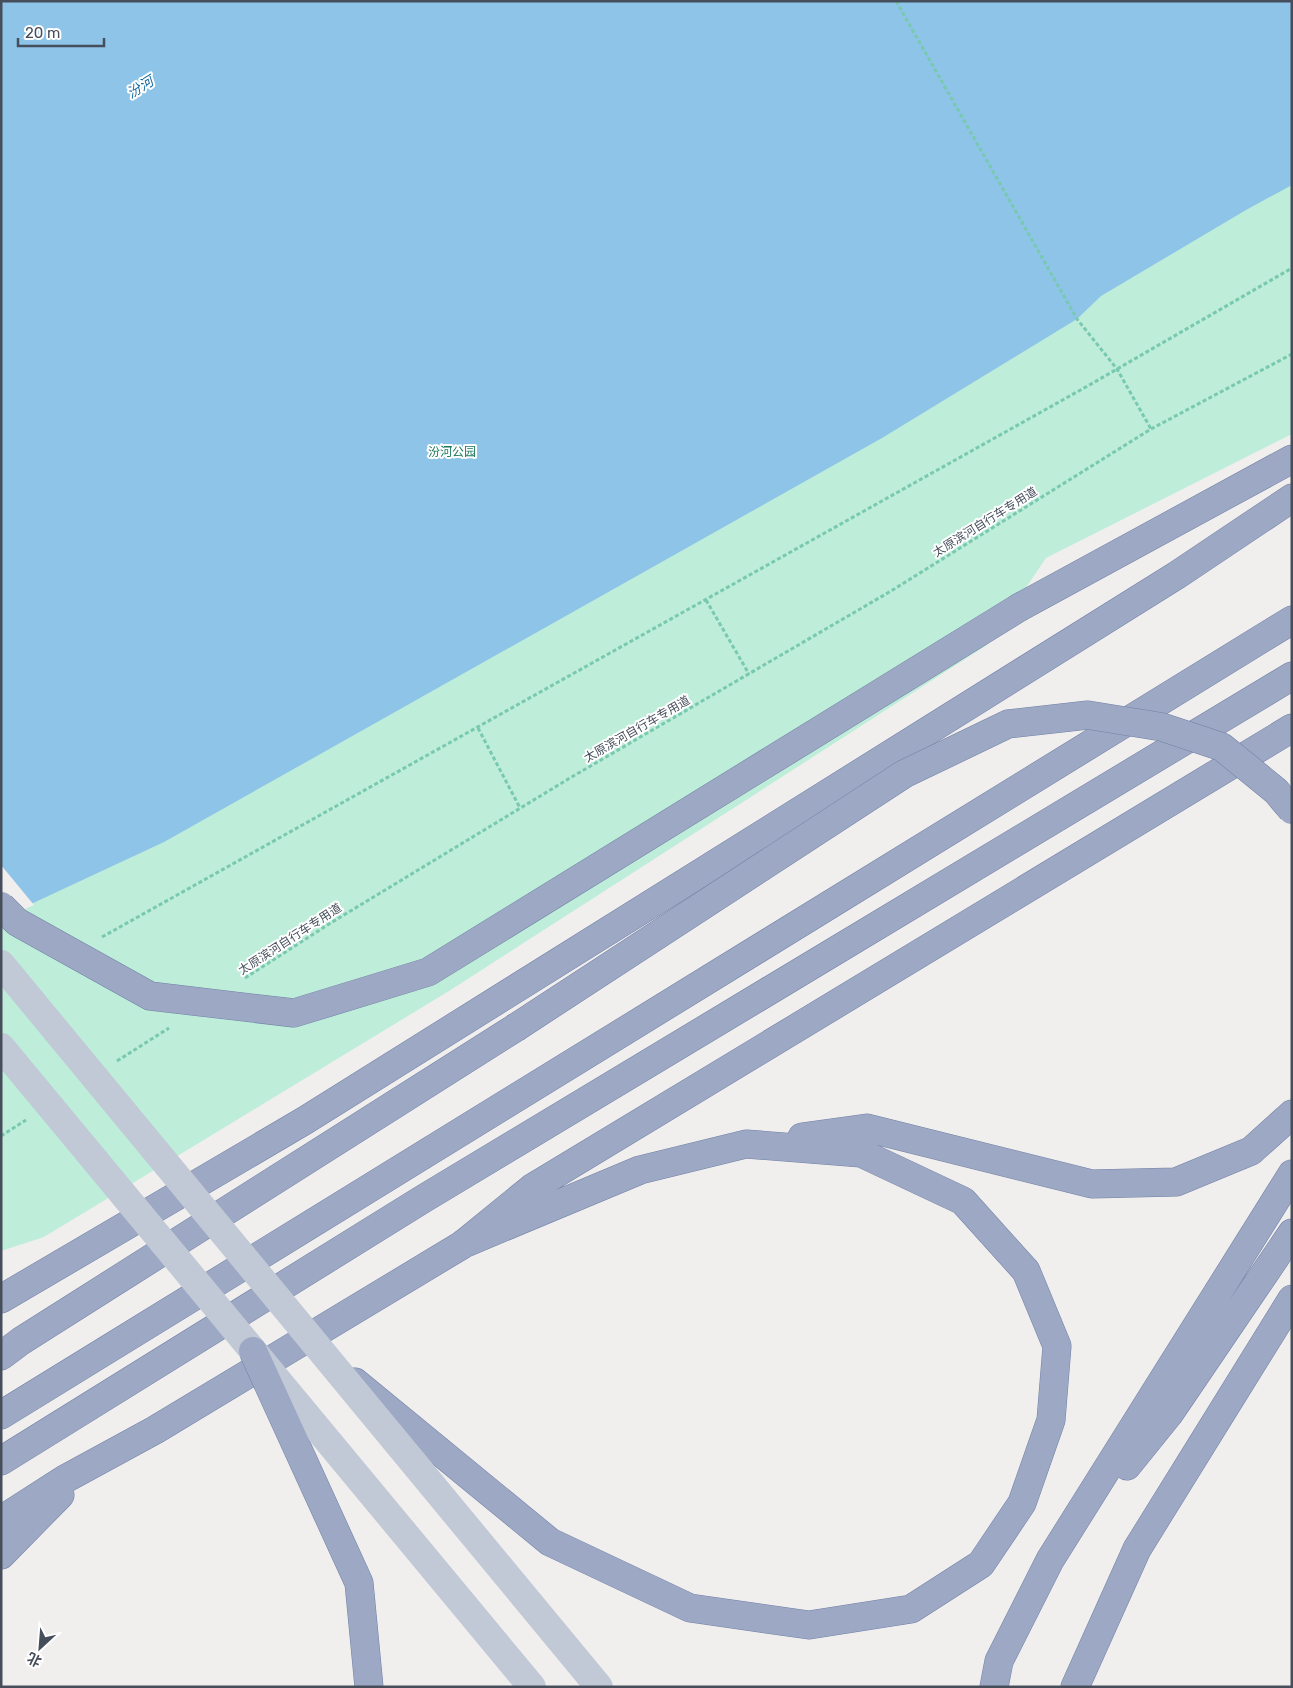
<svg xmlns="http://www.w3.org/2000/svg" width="1293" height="1688" font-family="Rubik,'Noto Sans SC',sans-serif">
	<rect width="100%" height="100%" fill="#f1efee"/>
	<path fill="#beedd9" d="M 1,1 L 1292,1 L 1292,434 L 1046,558 L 987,645 L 449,991 L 44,1237 L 1,1251 Z"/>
	<path fill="#8dc4e8" d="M 1,1 L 1292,1 L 1292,185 L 1246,210 L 1101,296 L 1077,319 L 882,438 L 164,842 L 1,918 Z"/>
	<path fill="#f1efee" d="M 1,865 L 34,905 L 1,920 Z"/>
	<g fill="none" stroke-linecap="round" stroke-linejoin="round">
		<defs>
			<path id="trunk" d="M 1020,607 L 1292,459
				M 802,1137 L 867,1128 L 1092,1184 L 1176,1182 L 1251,1151 L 1292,1114
				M 1,1299 L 304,1121 L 1177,575 L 1292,498
				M 1,1356 L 21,1341 L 515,1028
				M 355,1382 L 550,1542 L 690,1608 L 809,1625 L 911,1609 L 981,1564 L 1022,1503 L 1051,1420 L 1057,1346 L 1026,1271 L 963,1201 L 861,1153 L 746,1144 L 640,1170 L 463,1244
				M 1,1415 L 1292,620
				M 1,1461 L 423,1199 L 1292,676
				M 1127,1466 L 1169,1414 L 1292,1233
				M 1,1520 L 65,1479 L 155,1430 L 462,1245 L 532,1188 L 1292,728
				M 1,1555 L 60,1495
				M 994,1687 L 999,1661 L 1050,1560 L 1292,1174
				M 1075,1687 L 1137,1549 L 1292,1299"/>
		</defs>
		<use href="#trunk" stroke="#7382a7" stroke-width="29"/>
		<path stroke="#78c9b0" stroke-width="3" stroke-dasharray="4 2.5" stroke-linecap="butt" d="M 896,1 L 1077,319 L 1117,369 L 1151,429
			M 706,600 L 749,674
			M 478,728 L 520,808
			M 102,937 L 1093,383 L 1292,268
			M 245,978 L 329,924 L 570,778 L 891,591 L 1151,429 L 1292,354
			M 117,1061 L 169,1028
			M 1,1136 L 26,1120"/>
		<use href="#trunk" stroke="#9ca8c4" stroke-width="28"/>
		<defs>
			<path id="trunk-bridge" d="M 1,906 L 17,922 L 150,996 L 294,1013 L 428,972 L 1020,607
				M 515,1028 L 904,774 L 1008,724 L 1088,715 L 1162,727 L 1222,747 L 1276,791 L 1292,810
				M 253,1351 L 359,1583 L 369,1687"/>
		</defs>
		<use href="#trunk-bridge" stroke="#7382a7" stroke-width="29" stroke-linecap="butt"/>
		<path stroke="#c1c8d6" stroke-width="28" d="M 1,964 L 599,1687
			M 1,1047 L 532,1687"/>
		<use href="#trunk-bridge" stroke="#9ca8c4" stroke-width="28"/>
	</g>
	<g text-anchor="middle" stroke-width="4" stroke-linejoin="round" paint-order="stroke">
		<g font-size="12" fill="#1b795b" stroke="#fff">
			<text x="452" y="456">汾河公园</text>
		</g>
		<g font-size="12" fill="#474e5b" stroke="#fff">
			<text transform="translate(985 522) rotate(-32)" y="4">太原滨河自行车专用道</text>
			<text transform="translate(637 729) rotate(-30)" y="4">太原滨河自行车专用道</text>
			<text transform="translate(290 939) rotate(-33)" y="4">太原滨河自行车专用道</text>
		</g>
		<g font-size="14" font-style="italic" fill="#126aa2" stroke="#fff">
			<text transform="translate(140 87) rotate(-32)" y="5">汾河</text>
		</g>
	</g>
	<rect width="1293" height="1688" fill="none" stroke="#474e5b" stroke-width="5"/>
	<g transform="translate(40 1648) rotate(206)" stroke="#ffffff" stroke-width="4" paint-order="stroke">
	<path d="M0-4L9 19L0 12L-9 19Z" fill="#474e5b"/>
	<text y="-8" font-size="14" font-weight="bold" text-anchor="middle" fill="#474e5b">北</text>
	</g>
	<path d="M18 38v8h86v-8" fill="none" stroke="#474e5b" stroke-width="2.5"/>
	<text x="25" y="38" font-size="15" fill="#474e5b" stroke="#ffffff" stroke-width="4" paint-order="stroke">20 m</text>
</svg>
